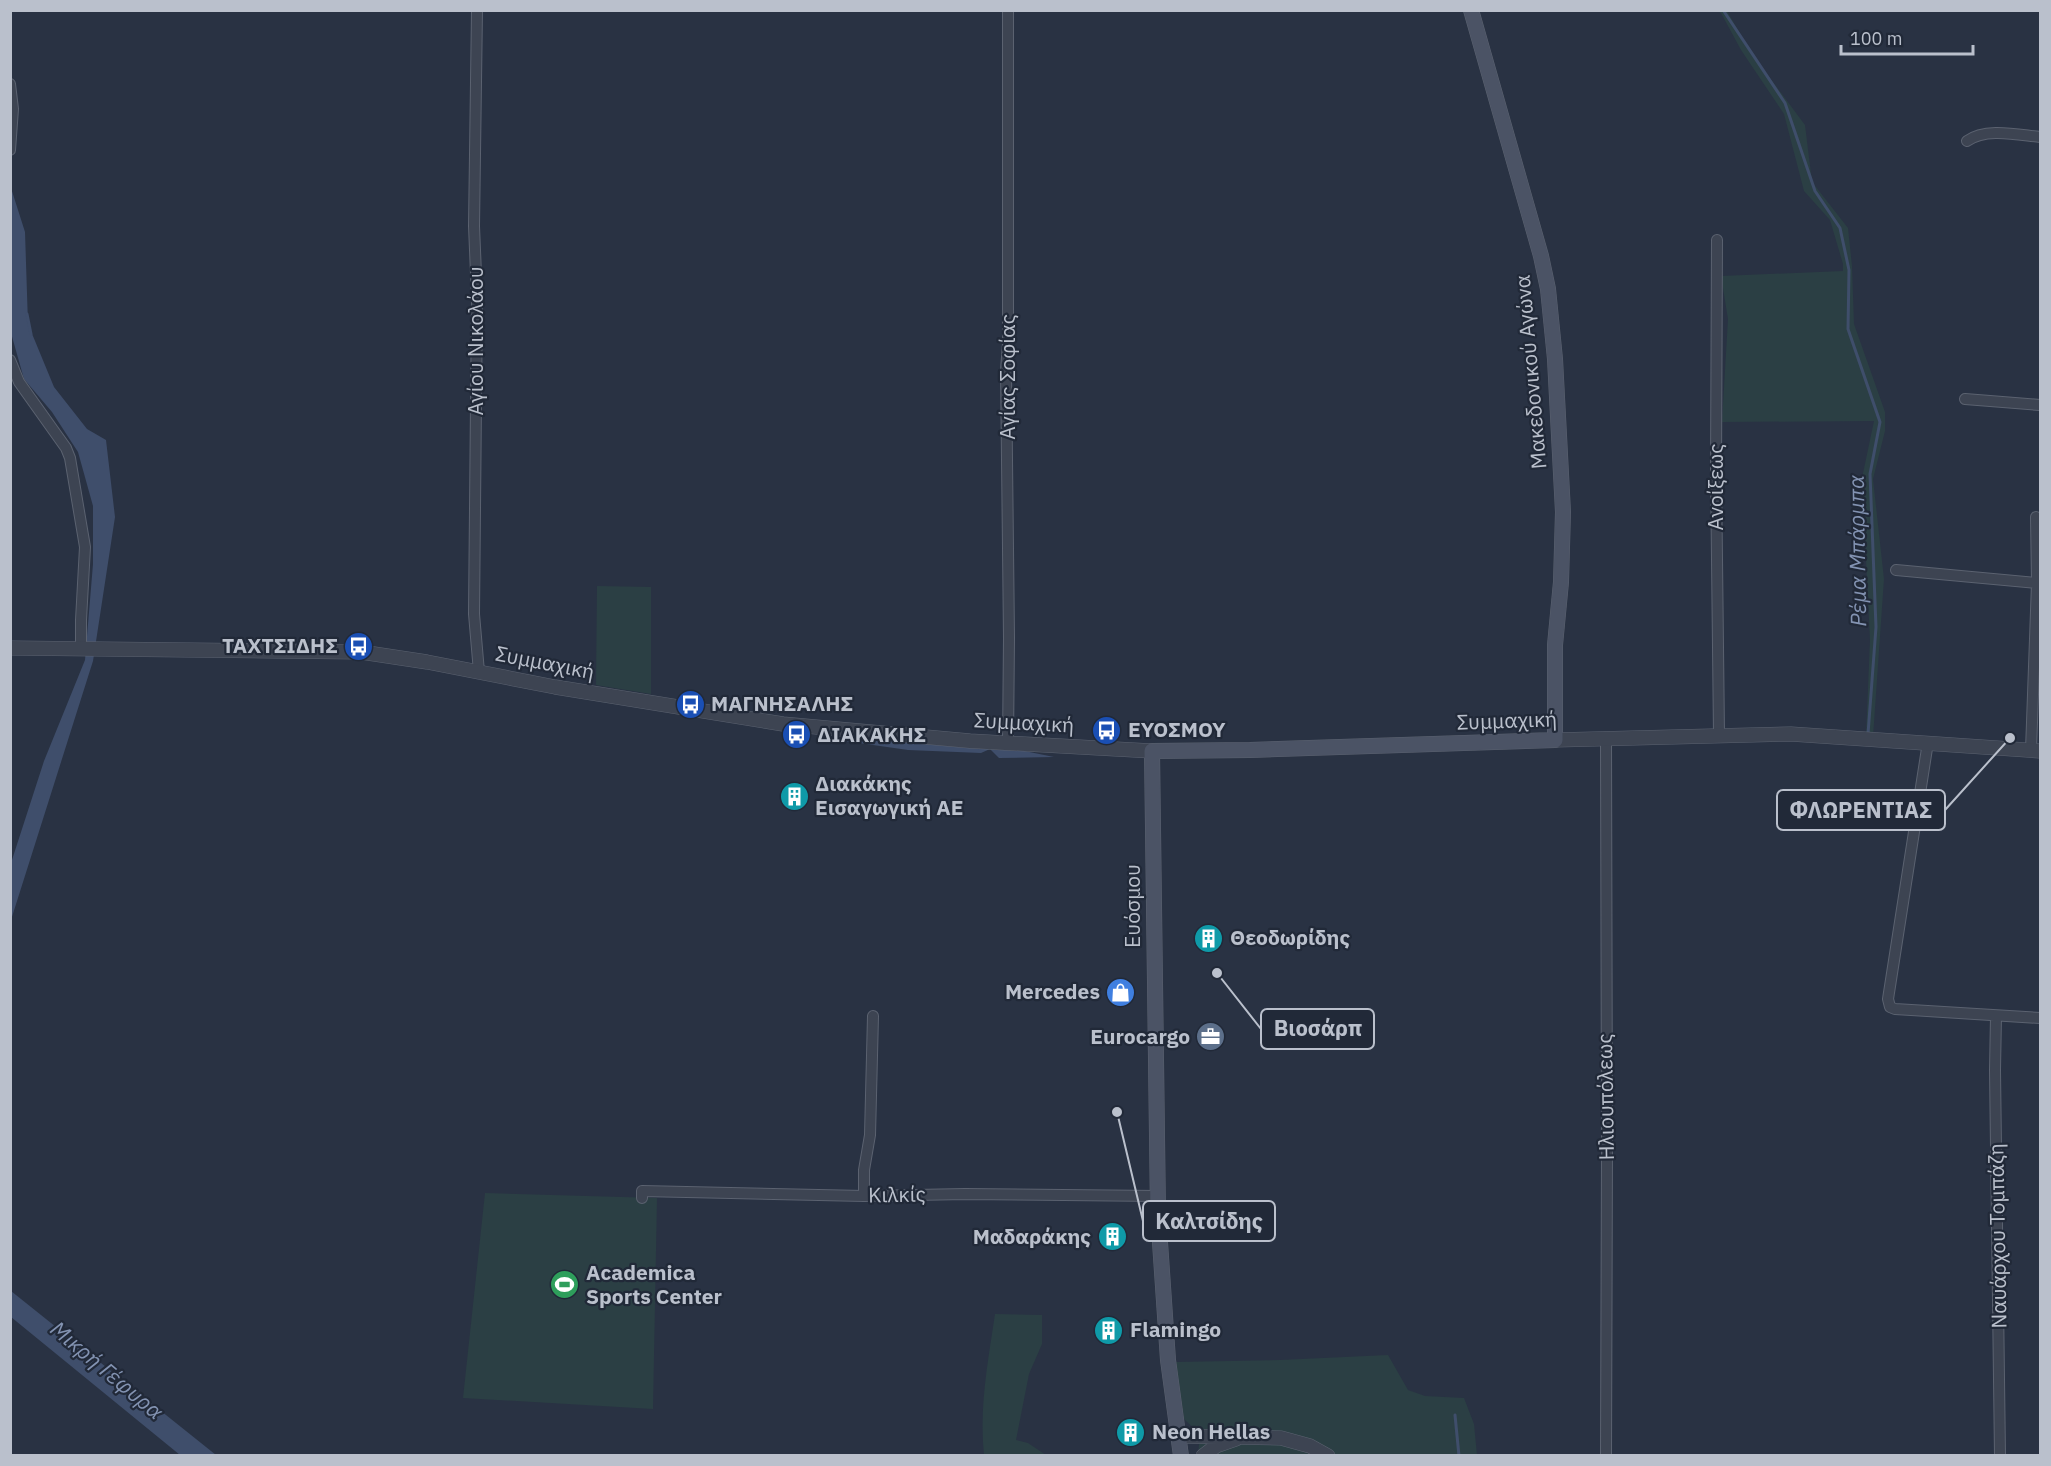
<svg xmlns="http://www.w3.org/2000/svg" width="2051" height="1466" font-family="'IBM Plex Sans',sans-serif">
	<rect width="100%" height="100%" fill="#293243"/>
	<path fill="#2b3f44" d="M 1717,11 L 1727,11 L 1752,54 L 1805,125 L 1812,182 L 1848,228 L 1852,266 L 1854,324 L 1885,412 L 1885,431 L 1873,479 L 1884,579 L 1873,737 L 1866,736 L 1870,640 L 1862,478 L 1874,421 L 1722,422 L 1728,319 L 1721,276 L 1843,271 L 1843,264 L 1830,220 L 1804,191 L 1784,114 L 1741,50 L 1721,13 Z
		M 597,586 L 651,587 L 651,694 L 596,685 Z
		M 485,1193 L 657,1198 L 653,1409 L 463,1398 Z
		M 995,1314 L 1042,1315 L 1042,1344 L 1029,1374 L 1016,1440 L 1028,1443 L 1046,1455 L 980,1455 L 984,1455 C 979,1408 988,1361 995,1314 Z
		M 1388,1355 L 1408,1390 L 1425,1396 L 1464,1398 L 1474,1424 L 1477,1455 L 1198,1455 L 1200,1434 L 1184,1419 L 1176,1362 L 1280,1360 Z"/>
	<path fill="#3f4e6b" d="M 11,188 L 25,232 L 28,324 L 54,387 L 87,429 L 106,440 L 115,517 L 93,661 L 11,920 L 11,863 L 44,761 L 85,660 L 93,564 L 93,506 L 78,452 L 52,412 L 24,379 L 11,333 Z
		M 875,738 L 990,744 L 1054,757 L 999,758 L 990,749 L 981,753 L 908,750 L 838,740 Z
		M 11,1291 L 216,1455 L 180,1455 L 11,1317 Z"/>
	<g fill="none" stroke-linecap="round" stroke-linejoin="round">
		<path stroke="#3f4e6b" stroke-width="3" d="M 1723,10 L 1785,103 L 1815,191 L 1840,228 L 1849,270 L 1848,329 L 1880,422 L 1870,474 L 1876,627 L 1868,734
			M 27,314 L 31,334
			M 1455,1415 L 1459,1456"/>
		<defs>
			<path id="minor" d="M 477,10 L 474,226 L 477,298 L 474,614 L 479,672
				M 1008,10 L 1008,343 L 1006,370 L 1009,638 L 1008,743
				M 10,84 L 13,109 L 10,150
				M 1967,141 C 1986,127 2019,135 2040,137
				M 1717,240 L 1716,471 L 1719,735
				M 10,360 L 19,382 L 66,448 L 70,458 L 85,547 L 81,620 L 81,648
				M 1965,399 L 2040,405
				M 1896,570 L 2037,583
				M 1928,742 L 1888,999 L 1890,1007 L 1895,1009 L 2040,1018
				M 2031,750 L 2037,583 L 2036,517
				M 1996,1016 L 1995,1070 L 2000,1456
				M 864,1196 L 864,1170 L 870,1135 L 873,1016
				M 642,1198 L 642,1191 L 864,1196 L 965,1194 L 1158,1196
				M 1606,1456 L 1607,1149 L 1606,738"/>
			<path id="tertiary" d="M 10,648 L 361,652 L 427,662 L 555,687 L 783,724 L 970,741 L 1152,751
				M 1555,740 L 1791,734 L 2040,751
				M 1178,1436 L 1281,1438 L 1310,1446 L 1328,1456
				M 1203,1456 L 1216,1446 L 1236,1439"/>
			<path id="secondary" d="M 1181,1456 L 1168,1360 L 1158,1213 L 1152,751 L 1250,750 L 1555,740 L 1555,645 L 1561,582 L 1563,512 L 1555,359 L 1548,289 L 1541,256 L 1471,10"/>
		</defs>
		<use href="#minor" stroke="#5b6270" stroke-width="12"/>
		<use href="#tertiary" stroke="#5b6270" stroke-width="15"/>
		<use href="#secondary" stroke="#5b6270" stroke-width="16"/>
		<use href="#minor" stroke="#3d4452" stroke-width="10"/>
		<use href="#tertiary" stroke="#3d4452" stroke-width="14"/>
		<use href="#secondary" stroke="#4b5365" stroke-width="15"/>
	</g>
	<defs>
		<symbol id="bus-disc" viewBox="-11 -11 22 22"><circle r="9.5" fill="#1a4fb4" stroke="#212938"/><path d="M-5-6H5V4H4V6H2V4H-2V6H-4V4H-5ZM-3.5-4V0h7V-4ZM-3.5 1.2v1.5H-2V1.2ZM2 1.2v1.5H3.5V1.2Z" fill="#fff"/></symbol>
		<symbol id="building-disc" viewBox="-11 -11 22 22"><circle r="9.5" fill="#0f9aa8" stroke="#212938"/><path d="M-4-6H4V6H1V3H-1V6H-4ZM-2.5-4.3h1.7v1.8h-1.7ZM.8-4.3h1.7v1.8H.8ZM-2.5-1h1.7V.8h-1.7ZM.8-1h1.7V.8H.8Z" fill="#fff"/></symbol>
		<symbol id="shop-disc" viewBox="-11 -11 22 22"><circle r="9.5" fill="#3f7fe0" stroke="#212938"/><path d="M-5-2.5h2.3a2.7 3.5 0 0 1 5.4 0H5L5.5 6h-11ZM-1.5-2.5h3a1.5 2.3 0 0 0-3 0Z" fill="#fff"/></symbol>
		<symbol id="office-disc" viewBox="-11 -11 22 22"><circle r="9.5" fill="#5c6f8a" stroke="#212938"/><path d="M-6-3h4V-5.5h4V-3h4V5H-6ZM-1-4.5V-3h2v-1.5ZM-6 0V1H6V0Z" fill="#fff"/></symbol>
		<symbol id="stadium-disc" viewBox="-11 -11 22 22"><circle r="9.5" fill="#2e9e5b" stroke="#212938"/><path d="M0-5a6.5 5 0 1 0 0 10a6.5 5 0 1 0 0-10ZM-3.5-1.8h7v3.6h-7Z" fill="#fff"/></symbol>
	</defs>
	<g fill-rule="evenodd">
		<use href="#bus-disc" x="342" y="630" width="33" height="33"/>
		<use href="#bus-disc" x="674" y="688" width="33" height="33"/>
		<use href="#bus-disc" x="1090" y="714" width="33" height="33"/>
		<use href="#bus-disc" x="780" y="718" width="33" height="33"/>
		<use href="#building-disc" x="778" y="780" width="33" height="33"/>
		<use href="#building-disc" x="1192" y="922" width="33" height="33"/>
		<use href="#shop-disc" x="1104" y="976" width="33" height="33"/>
		<use href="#office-disc" x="1194" y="1020" width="33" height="33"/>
		<use href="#building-disc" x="1096" y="1220" width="33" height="33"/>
		<use href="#stadium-disc" x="548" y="1268" width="33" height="33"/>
		<use href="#building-disc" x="1092" y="1314" width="33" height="33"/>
		<use href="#building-disc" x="1114" y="1416" width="33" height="33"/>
	</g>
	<g text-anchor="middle" stroke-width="4.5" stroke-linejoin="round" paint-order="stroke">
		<g font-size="21" fill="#bac0cc" stroke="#212938">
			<text transform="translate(476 341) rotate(-90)" y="7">Αγίου Νικολάου</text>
			<text transform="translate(1531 372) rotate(-95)" y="7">Μακεδονικού Αγώνα</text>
			<text transform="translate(1008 377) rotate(-90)" y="7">Αγίας Σοφίας</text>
			<text transform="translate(1716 487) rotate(-90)" y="7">Ανοίξεως</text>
			<text transform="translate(545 663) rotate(11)" y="7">Συμμαχική</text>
			<text transform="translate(1507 721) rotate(-2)" y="7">Συμμαχική</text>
			<text transform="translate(1024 723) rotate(3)" y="7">Συμμαχική</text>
			<text transform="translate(1133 906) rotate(-90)" y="7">Ευόσμου</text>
			<text transform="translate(1606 1097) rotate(-91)" y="7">Ηλιουπόλεως</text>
			<text transform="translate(897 1195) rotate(-1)" y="7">Κιλκίς</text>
			<text transform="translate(1998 1236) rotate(-91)" y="7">Ναυάρχου Τομπάζη</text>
		</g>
		<g font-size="21" font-weight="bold" fill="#bac0cc" stroke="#212938" text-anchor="start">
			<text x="338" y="653" text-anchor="end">ΤΑΧΤΣΙΔΗΣ</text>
			<text x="711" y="711">ΜΑΓΝΗΣΑΛΗΣ</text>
			<text x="1128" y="737">ΕΥΟΣΜΟΥ</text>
			<text x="817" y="742">ΔΙΑΚΑΚΗΣ</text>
			<text x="815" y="791">Διακάκης<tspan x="815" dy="24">Εισαγωγική ΑΕ</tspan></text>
			<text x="1230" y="945">Θεοδωρίδης</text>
			<text x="1100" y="999" text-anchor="end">Mercedes</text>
			<text x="1190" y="1044" text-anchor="end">Eurocargo</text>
			<text x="1091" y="1244" text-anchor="end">Μαδαράκης</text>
			<text x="586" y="1280">Academica<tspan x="586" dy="24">Sports Center</tspan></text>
			<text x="1130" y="1337">Flamingo</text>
			<text x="1152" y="1439">Neon Hellas</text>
		</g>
		<g font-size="22" font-style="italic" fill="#8393b2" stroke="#212938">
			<text transform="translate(1857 551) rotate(-91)" y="8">Ρέμα Μπάρμπα</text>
			<text transform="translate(107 1370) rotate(40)" y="8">Μικρή Γέφυρα</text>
		</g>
	</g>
	<path fill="none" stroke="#bac0cc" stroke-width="2" d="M2010 738L1945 810M1217 973L1261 1029M1117 1112L1143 1221"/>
	<g fill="#bac0cc" stroke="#212938" stroke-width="2">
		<circle cx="2010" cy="738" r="6"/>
		<circle cx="1217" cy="973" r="6"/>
		<circle cx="1117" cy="1112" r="6"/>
	</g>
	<g fill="#212938" stroke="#bac0cc" stroke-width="2">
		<rect x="1777" y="790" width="168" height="40" rx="6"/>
		<rect x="1261" y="1009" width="113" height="40" rx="6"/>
		<rect x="1143" y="1201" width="132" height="40" rx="6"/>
	</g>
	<g font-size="22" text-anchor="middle" font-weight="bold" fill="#bac0cc">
		<text x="1861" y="818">ΦΛΩΡΕΝΤΙΑΣ</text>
		<text x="1318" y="1036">Βιοσάρπ</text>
		<text x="1209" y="1229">Καλτσίδης</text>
	</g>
	<rect width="2051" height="1466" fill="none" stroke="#bac0cc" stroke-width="24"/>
	<path d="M1841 45v9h132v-9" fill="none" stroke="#bac0cc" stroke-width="3"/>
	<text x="1850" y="45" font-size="18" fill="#bac0cc" stroke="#212938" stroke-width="4.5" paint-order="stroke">100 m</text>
</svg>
